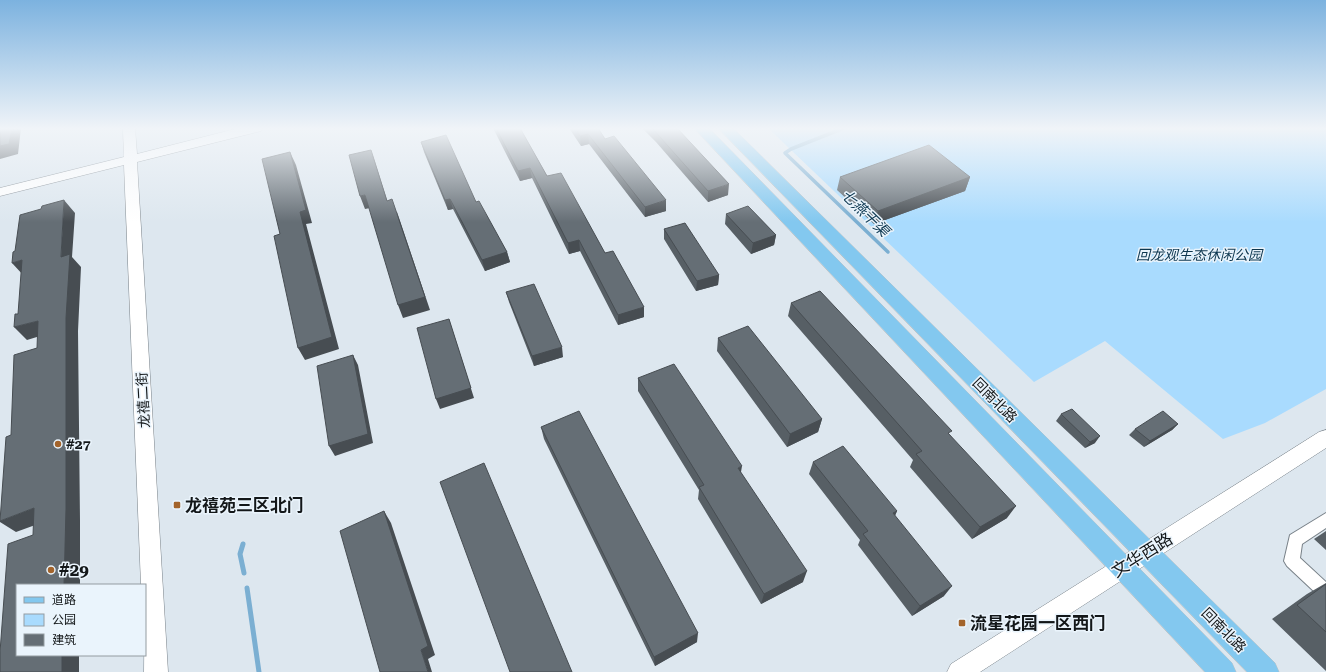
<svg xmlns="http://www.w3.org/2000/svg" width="1326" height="672" font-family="'Roboto Serif','Noto Sans SC',serif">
	<rect width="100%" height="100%" fill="#dde7ef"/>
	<path fill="#a9dbfe" d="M 768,128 L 1326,128 L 1326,389 L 1265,423 L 1223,439 L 1105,341 L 1034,382 Z"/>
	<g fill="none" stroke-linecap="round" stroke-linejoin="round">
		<path stroke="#7bafd2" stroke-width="3.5" d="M 844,128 L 791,149 L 785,153 L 888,252"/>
		<path stroke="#7bafd2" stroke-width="5" d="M 243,544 L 240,554 L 244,573
			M 247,588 L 259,672"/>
		<defs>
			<path id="street" d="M 1326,513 L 1326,528 L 1302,544 L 1300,558 L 1326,582 L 1326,600 L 1320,597 L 1287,566 L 1284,561 L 1290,535 Z"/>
			<path id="secondary" d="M 123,128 L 135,128 L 137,154 L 239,128 L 262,128 L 261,131 L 137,162 L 168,672 L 144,672 L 145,585 L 141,585 L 124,165 L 0,196 L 0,188 L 124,157 Z
				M 1326,430 L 1326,448 L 980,672 L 947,672 L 951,664 L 1319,432 Z"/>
			<path id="primary" d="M 694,128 L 709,128 L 1232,663 L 1236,672 L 1205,672 Z
				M 718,128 L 733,128 L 1275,663 L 1279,672 L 1247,672 Z"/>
		</defs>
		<use href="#street" stroke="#788188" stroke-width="2"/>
		<use href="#secondary" stroke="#788188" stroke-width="1"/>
		<use href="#primary" stroke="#c2c3c3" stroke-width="1"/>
		<use href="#street" fill="#fff" fill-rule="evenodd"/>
		<use href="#secondary" fill="#fff" fill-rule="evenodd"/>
		<use href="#primary" fill="#83c8ef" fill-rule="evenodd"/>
	</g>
	<path fill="#575f65" d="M 493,128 L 520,128 L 547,176 L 605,253 L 644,317 L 618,325 L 580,251 L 569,254 L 532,178 L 520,181 L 494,130 Z
		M 569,128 L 598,128 L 605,139 L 666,211 L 645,217 L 589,144 L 581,146 Z
		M 642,128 L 678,128 L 728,195 L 708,202 L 656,142 Z
		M 421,142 L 476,202 L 507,252 L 510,262 L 485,271 L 453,209 L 448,210 L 424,152 Z
		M 840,177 L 970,177 L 965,191 L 874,224 L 837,190 Z
		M 726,214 L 776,235 L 774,245 L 751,254 L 725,224 Z
		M 664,229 L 719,275 L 718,285 L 696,291 L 664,239 Z
		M 506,292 L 563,357 L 534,366 L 509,302 Z
		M 791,303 L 950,435 L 1007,518 L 972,539 L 910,467 L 913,460 L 788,316 Z
		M 718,338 L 822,419 L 818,432 L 787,447 L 717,351 Z
		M 638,378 L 741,473 L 803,582 L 761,604 L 698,499 L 699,490 L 638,391 Z
		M 1061,414 L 1095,443 L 1085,448 L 1056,421 Z
		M 1178,424 L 1172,430 L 1144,447 L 1129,435 L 1135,429 Z
		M 541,427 L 697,642 L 655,666 L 544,439 Z
		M 813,462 L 897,511 L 895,516 L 944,596 L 912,616 L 858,545 L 860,540 L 809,474 Z
		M 1326,531 L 1326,550 L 1314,539 Z
		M 1326,583 L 1326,671 L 1272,619 L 1307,594 Z"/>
	<path fill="#474d52" d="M 12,128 L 21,128 L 18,154 L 0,159 L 0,146 Z
		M 588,134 L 589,144 L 581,146 L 580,136 Z
		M 371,150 L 375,162 L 391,213 L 387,201 Z
		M 290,152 L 296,165 L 312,223 L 306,224 L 339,349 L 305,360 L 298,348 L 300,212 Z
		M 530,168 L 532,178 L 520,181 L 518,171 Z
		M 970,177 L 965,191 L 874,224 L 878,211 Z
		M 729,184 L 728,195 L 708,202 L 708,191 Z
		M 365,195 L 370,208 L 365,209 L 360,196 Z
		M 450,199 L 453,209 L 448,210 L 445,200 Z
		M 64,200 L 75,213 L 72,257 L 81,267 L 78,331 L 80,521 L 80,585 L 64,585 L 66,318 L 61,257 Z
		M 666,200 L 666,211 L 645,217 L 645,207 Z
		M 397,212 L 430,310 L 403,318 L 398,305 Z
		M 776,235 L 774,245 L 751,254 L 753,243 Z
		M 579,240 L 580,251 L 569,254 L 568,243 Z
		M 507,252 L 510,262 L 485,271 L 482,260 Z
		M 22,260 L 24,276 L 12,263 Z
		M 719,275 L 718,285 L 696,291 L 697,281 Z
		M 644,307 L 644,317 L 618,325 L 618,315 Z
		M 449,319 L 474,398 L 440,409 L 436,399 Z
		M 38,321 L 50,333 L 27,340 L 14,327 Z
		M 562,347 L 563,357 L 534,366 L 532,356 Z
		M 353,355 L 358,365 L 373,443 L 335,456 L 329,446 Z
		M 822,419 L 818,432 L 787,447 L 790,434 Z
		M 1178,424 L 1172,430 L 1144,447 L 1150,441 Z
		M 1100,436 L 1095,443 L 1085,448 L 1090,442 Z
		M 742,466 L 740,478 L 738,468 Z
		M 1016,506 L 1007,518 L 972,539 L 980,527 Z
		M 34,508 L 49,520 L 16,532 L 0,522 L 0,521 Z
		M 384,511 L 391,523 L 435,655 L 428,659 L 432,672 L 428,672 L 421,650 Z
		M 897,511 L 891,523 L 893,513 Z
		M 807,571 L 803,582 L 761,604 L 764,594 Z
		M 952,586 L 944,596 L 912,616 L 920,606 Z
		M 698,633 L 697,642 L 655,666 L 654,657 Z
		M 62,655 L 79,655 L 79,672 L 62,672 Z"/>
	<path fill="#656e75" stroke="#474d52" d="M 0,128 L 12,128 L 9,144 L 0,146 Z
		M 496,128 L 520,128 L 547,176 L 561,173 L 605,253 L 613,251 L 644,307 L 618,315 L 579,240 L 568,243 L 530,168 L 518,171 Z
		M 575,128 L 598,128 L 605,139 L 614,136 L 666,200 L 645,207 L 588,134 L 580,136 Z
		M 652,128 L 677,128 L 729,184 L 708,191 Z
		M 446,135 L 476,202 L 479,201 L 507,252 L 482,260 L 450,199 L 445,200 L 421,142 Z
		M 929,145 L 970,177 L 878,211 L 840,177 Z
		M 371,150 L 387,201 L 392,199 L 425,297 L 398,305 L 365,195 L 360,196 L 349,155 Z
		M 290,152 L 306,210 L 300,212 L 332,337 L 298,348 L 274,236 L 280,234 L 262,159 Z
		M 64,200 L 61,257 L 70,254 L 66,318 L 66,509 L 64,585 L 17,585 L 17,655 L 62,655 L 62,672 L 0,672 L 0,652 L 8,544 L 33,535 L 34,508 L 0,521 L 6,437 L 11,435 L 14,355 L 37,348 L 38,321 L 14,327 L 15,314 L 18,314 L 22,260 L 12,263 L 13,252 L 15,251 L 20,215 L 41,209 L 42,206 Z
		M 748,206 L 776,235 L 753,243 L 726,214 Z
		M 685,223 L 719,275 L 697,281 L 664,229 Z
		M 534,284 L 562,347 L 532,356 L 506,292 Z
		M 820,291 L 952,431 L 948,433 L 1016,506 L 980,527 L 916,454 L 922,451 L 791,303 Z
		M 449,319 L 471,388 L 436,399 L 417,328 Z
		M 748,326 L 822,419 L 790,434 L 718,338 Z
		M 353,355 L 368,434 L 329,446 L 317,366 Z
		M 674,364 L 742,466 L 738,468 L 807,571 L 764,594 L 699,487 L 704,485 L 638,378 Z
		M 1072,409 L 1100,436 L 1090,442 L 1061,414 Z
		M 579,411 L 698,633 L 654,657 L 541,427 Z
		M 1163,411 L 1178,424 L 1150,441 L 1135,429 Z
		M 843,446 L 897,511 L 893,513 L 952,586 L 920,606 L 863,534 L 868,531 L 813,462 Z
		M 484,463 L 572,672 L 510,672 L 440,482 Z
		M 384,511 L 428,646 L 421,650 L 428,672 L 380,672 L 340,531 Z
		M 1326,584 L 1326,632 L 1297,605 Z"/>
	<linearGradient id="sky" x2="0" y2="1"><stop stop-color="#7cb2df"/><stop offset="0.58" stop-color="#f0f4f8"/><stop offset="1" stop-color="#f0f4f8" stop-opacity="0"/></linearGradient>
	<rect width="1326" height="222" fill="url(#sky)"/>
	<g fill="#a3642c" stroke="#eaf4fc" stroke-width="1.5">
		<circle cx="58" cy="444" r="4"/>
		<rect x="173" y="501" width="8" height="8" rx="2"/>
		<circle cx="51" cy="570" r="4"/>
		<rect x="958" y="619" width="8" height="8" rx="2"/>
	</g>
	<g text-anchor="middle" stroke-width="3" stroke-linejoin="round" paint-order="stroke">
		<g font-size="14" font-style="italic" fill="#0c364f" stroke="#eaf4fc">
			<text x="1199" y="260">回龙观生态休闲公园</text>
		</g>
		<g font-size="14" fill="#131719" stroke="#eaf4fc">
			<text transform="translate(143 400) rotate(-93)" y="5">龙禧二街</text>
			<text transform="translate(995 400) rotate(45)" y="5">回南北路</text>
			<text transform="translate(1224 630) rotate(45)" y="5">回南北路</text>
		</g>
		<g font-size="14" font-weight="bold" fill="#131719" stroke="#eaf4fc" text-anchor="start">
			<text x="66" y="449">#27</text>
		</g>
		<g font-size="15" font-style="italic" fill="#0f3952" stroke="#eaf4fc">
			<text transform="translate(865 213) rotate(44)" y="5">七燕干渠</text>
		</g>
		<g font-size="17" font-weight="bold" fill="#131719" stroke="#eaf4fc" text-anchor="start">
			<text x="185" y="511">龙禧苑三区北门</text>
			<text x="59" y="576">#29</text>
			<text x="970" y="629">流星花园一区西门</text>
		</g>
		<g font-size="17" fill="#131719" stroke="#eaf4fc">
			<text transform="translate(1142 555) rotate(-32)" y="6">文华西路</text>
		</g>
	</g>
	<rect x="16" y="584" width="130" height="72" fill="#eaf4fc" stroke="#949ca1"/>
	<rect x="24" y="597" width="20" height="6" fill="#83c8ef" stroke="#949ca1"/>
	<text x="52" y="604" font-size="12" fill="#131719">道路</text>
	<rect x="24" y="614" width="20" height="12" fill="#a9dbfe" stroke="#949ca1"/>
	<text x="52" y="624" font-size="12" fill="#131719">公园</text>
	<rect x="24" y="634" width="20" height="12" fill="#656e75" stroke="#949ca1"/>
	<text x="52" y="644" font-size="12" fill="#131719">建筑</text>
</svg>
